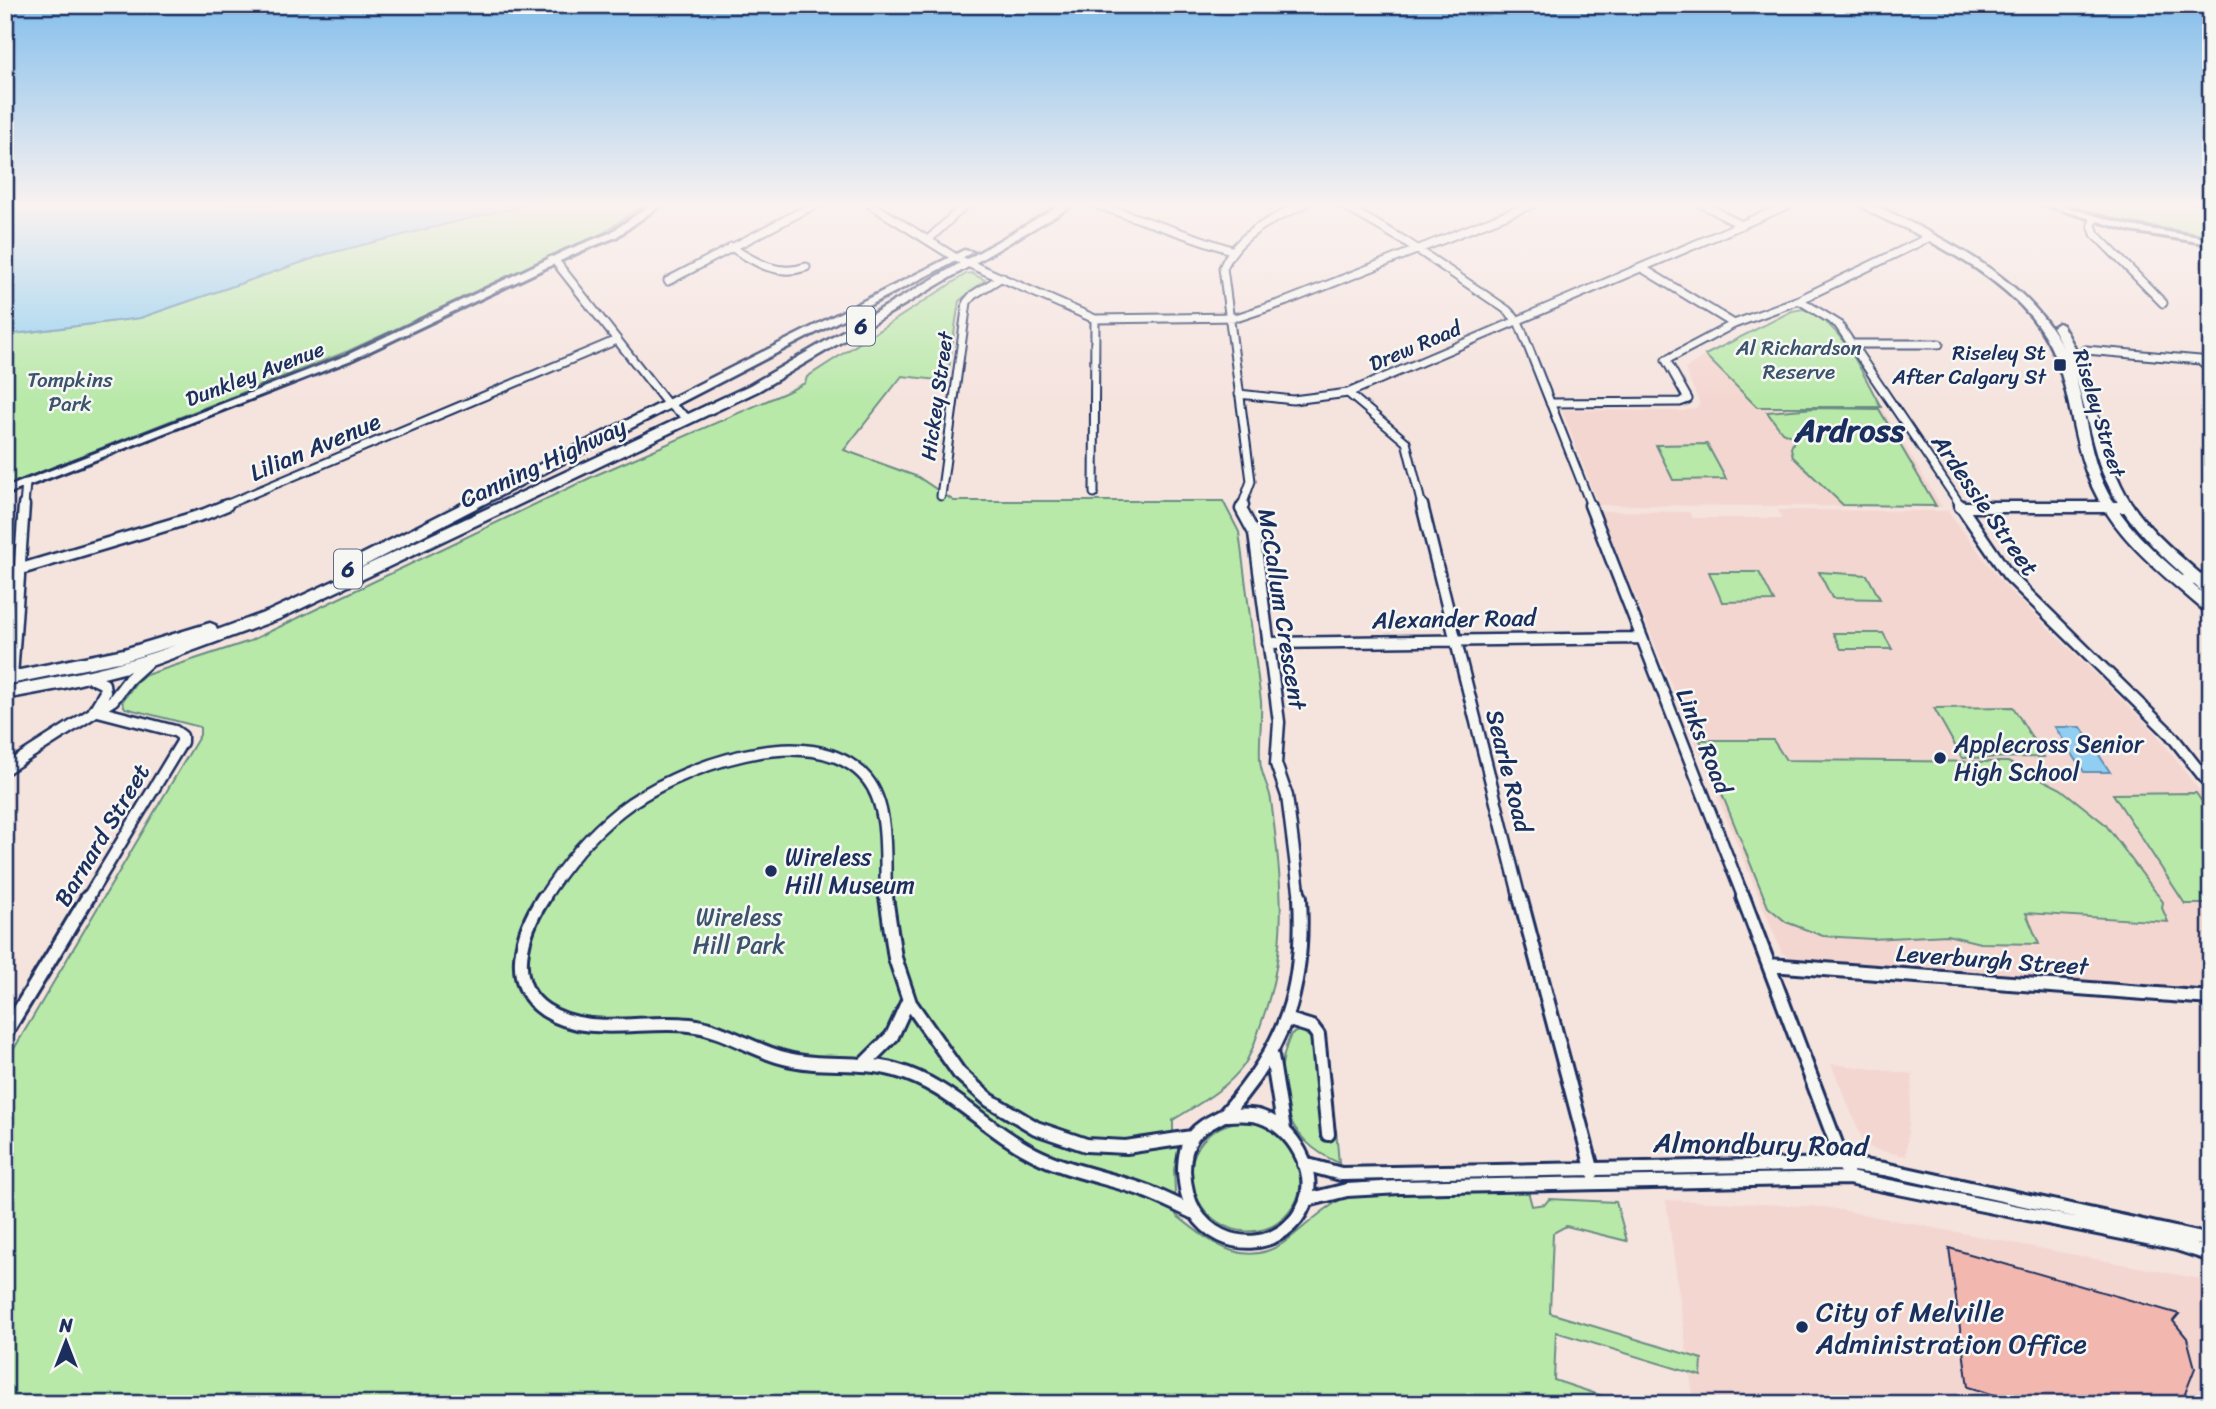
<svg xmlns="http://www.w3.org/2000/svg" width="2216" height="1409" font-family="Sriracha,sans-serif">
	<rect width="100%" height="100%" fill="#f5e3de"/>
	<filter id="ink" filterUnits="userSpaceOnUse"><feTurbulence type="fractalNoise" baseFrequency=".0143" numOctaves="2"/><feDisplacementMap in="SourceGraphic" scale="14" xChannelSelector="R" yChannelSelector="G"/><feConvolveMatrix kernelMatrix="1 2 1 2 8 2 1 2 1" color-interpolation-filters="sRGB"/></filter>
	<g filter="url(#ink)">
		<path fill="#f4d6d0" d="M 1802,309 L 1835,331 L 1942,507 L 1598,505 L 1562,410 L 1684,411 L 1696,408 L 1700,404 L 1685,369 L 1705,355 L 1792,311 Z
			M 1778,510 L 1948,511 L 2003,584 L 2155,732 L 2211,806 L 2211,992 L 1801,962 L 1782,953 L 1600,511 L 1689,512 L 1692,518 L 1782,518 Z
			M 1831,1064 L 1913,1074 L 1906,1156 L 1873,1149 L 1864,1143 Z
			M 1666,1200 L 1825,1207 L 2211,1281 L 2211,1404 L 1694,1404 Z"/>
		<path fill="#b8e9a9" stroke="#6a8c84" stroke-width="2" d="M 521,204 L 644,204 L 603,233 L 348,351 L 5,486 L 5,335 L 140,318 L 326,254 Z
			M 2065,204 L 2211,204 L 2211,236 L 2123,221 Z
			M 971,273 L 985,280 L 959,301 L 947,381 L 902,376 L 844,450 L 918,477 L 954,501 L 1223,501 L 1239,532 L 1261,701 C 1262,721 1259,740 1260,759 C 1260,774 1269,786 1271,800 C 1281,880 1290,943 1262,1021 C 1257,1035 1253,1052 1244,1065 C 1227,1089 1197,1105 1173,1120 L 1173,1147 L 1180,1148 L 1174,1169 L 1176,1215 C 1211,1243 1247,1273 1290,1238 C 1309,1223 1325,1207 1347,1196 L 1528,1191 L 1532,1206 L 1545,1204 L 1549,1199 L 1616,1202 L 1627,1241 L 1566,1226 L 1553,1233 L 1550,1313 L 1702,1359 L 1701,1376 L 1556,1332 L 1554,1380 L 1627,1404 L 5,1404 L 5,1064 L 200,735 L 200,727 L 125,708 L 122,702 L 137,681 L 146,675 L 250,641 L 596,475 L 787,392 L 805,383 L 807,377 L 966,274 Z
			M 1803,309 C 1843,323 1861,372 1881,407 L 1757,407 L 1705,355 L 1792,311 Z
			M 1816,408 L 1879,409 L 1936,506 L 1843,505 L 1793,457 L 1791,448 L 1795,438 L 1782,432 L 1767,412 Z
			M 1707,444 L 1726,479 L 1673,480 L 1656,445 Z
			M 1709,572 L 1759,572 L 1774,601 L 1722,602 Z
			M 1819,572 L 1867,575 L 1880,599 L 1832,598 Z
			M 1833,633 L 1883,633 L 1892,649 L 1841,649 Z
			M 2013,707 L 2044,757 L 1962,758 L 1934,708 Z
			M 1700,740 L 1773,740 L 1786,760 L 2008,762 L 2061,789 L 2105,824 L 2163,902 L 2162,908 L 2168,922 L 2026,913 L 2039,944 L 1980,943 L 1947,935 L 1872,939 L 1823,936 L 1786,922 L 1768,907 Z
			M 2196,793 L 2211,815 L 2211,904 L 2185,904 L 2113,794 Z
			M 1301,1030 L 1312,1039 L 1321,1119 L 1336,1130 L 1339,1163 C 1285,1140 1268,1087 1291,1034 Z
			M 1241,1121 C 1254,1123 1266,1125 1277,1133 C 1298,1149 1308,1182 1294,1205 C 1286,1218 1275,1227 1261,1230 C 1192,1245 1156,1136 1241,1121 Z"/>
		<path fill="#90cff1" stroke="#618fb6" stroke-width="2" d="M 5,204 L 528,204 L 326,254 L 140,318 L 5,335 Z
			M 2055,727 L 2081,727 L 2110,772 L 2084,772 Z"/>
		<path fill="#f2b7af" stroke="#1b2f5e" stroke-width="2" d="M 1949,1248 L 2179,1314 L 2173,1321 L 2187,1338 L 2195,1368 L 2181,1404 L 2025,1404 L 1968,1387 Z"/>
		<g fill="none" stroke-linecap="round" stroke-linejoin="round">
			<defs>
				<path id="minor-far2" d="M 870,204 L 956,258 L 1095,319 L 1239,317 L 1287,301 L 1533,204
					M 1095,204 L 1231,250
					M 1341,204 L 1405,241 L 1507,310 L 1518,321 L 1591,506
					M 1702,204 L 1741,225
					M 2094,219 L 2092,225 L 2095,234 L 2163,303
					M 929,239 L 966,204
					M 731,247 C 755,262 777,277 806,267
					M 551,260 L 556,262 L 666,402 L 689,419
					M 1642,268 L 1734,324
					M 668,281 L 816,204
					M 1799,300 L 1838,324 L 1961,506
					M 1852,344 L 1939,344
					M 2086,350 L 2200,360 L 2211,369
					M 1348,393 L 1406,442 L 1422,506
					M 1239,394 L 1293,400 L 1348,393 L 1790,204
					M 1550,403 L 1680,402 L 1688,399 L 1666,360 L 1734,324 L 1799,300 L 1930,237
					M 1094,493 L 1095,319
					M 941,496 L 967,302 L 973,295 L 1002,277
					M 24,506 L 26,483
					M 223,506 L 617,340
					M 1242,506 L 1251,481 L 1223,268 C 1238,233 1273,219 1305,204"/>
				<path id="minor-far1" d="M 1243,505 L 1241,509 L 1254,533 L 1279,722 L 1276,764 L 1287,796 L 1300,899
					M 1422,505 L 1520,899
					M 1590,505 L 1744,899
					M 1960,505 L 2008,575 L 2171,735 L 2211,786
					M 1960,507 L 2128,507
					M 21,569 L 205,514 L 227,505
					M 2180,581 L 2211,578
					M 1268,643 L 1641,638
					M 12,677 L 24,505
					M 89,677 L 104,684 L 105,692 L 96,707
					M 5,769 L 113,700 L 129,679 L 150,660
					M 87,899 L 182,742 L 182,736 L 175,731 L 94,710
					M 543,899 C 564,866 590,835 620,811 C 673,769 814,715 867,779 C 891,809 884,862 886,899"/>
				<path id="minor" d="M 544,897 C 522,930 505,983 545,1010 C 587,1038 643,1019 690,1025 C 724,1029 752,1050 784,1058 C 820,1068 858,1060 895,1070 C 949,1084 984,1129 1034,1154 C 1065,1170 1100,1176 1134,1187 C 1154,1193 1173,1203 1192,1212
					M 886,897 L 895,958 L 910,1003 L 959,1073 L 989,1100 L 1036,1128 L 1086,1145 L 1126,1147 L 1192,1137
					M 1520,897 L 1593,1172
					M 1743,897 L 1849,1178
					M 1769,965 L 2211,998
					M 1286,1019 L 1312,1027 L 1318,1035 L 1328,1134
					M 5,1034 L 88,897
					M 1272,1056 L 1284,1130
					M 864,1064 L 892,1036 L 908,1001
					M 1224,1115 C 1286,1046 1305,990 1300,897
					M 1224,1115 C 1236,1115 1249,1113 1261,1117 C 1293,1127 1318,1172 1305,1203 C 1286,1251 1222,1255 1195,1212 C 1187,1199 1185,1186 1184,1171 C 1184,1160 1186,1145 1193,1136 C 1201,1126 1213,1121 1224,1115 Z
					M 1304,1164 L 1341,1174 L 1845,1164 L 1884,1169 L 2211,1241
					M 1307,1200 L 1347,1190 L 1400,1187 L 1849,1178 L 2177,1244 L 2211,1255"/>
				<path id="tertiary" d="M 652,204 L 662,204 L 616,237 L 581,251 L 351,360 L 5,495 L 5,488 L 345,356 L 567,250 L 610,233 Z
					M 2042,204 L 2056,204 L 2131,226 L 2211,239 L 2211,244 L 2130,231 Z"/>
				<path id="trunk" d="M 1062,204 L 1075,204 L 758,391 L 279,619 L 151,666 L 64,688 L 5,699 L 5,687 C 63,676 121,665 176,645 L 124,661 L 5,685 L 5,673 L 124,649 L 210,623 L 215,625 L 217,630 L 269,611 L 351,573 L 341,573 L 339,569 L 341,565 L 964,250 L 973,252 L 352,572 L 750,385 Z
					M 1859,204 C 1879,204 1896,216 1913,224 C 1973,254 2032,289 2064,349 L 2052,327 L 2058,323 L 2062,325 C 2094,374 2096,432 2121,485 C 2140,525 2178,554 2211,583 L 2211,596 L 2206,595 C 2163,557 2120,521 2100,466 C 2090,436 2085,406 2075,376 C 2085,409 2088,444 2100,476 C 2121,529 2169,564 2211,600 L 2211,613 L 2206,612 C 2160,573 2110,534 2088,477 C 2066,421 2072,367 2032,318 C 2000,279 1954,254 1911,231 C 1894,223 1873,216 1859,204 Z"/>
			</defs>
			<use href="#minor-far2" stroke="#1b2f5e" stroke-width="11"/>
			<use href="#minor-far1" stroke="#1b2f5e" stroke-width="15"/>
			<use href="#minor" stroke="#1b2f5e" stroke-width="18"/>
			<use href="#tertiary" stroke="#1b2f5e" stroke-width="6"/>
			<use href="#trunk" stroke="#1b2f5e" stroke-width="5"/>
			<use href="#minor-far2" stroke="#f6f6f2" stroke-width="7"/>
			<use href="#minor-far1" stroke="#f6f6f2" stroke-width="10"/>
			<use href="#minor" stroke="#f6f6f2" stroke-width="12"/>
			<use href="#tertiary" fill="#f6f6f2" fill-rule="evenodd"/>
			<use href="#trunk" fill="#f6f6f2" fill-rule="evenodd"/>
		</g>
	</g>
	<linearGradient id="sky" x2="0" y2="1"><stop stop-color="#85bfec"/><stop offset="0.51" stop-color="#faf2f0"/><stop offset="1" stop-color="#faf2f0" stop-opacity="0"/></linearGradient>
	<rect width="2216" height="402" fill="url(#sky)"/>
	<g fill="#1b2f5e" stroke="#f6f6f2" stroke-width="2.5">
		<rect x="2053" y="358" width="14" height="14" rx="3.5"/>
		<circle cx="1940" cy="758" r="7"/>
		<circle cx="771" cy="871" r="7"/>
		<circle cx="1802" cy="1327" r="7"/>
	</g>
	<g text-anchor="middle" stroke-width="5" stroke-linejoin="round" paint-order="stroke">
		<g font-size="21" fill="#1b2f5e" stroke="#f6f6f2">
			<text transform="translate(1415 346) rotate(-23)" y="7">Drew Road</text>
			<text transform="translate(255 374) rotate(-21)" y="7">Dunkley Avenue</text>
			<text transform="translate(937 396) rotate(-82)" y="7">Hickey Street</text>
			<text transform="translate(2099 413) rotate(73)" y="7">Riseley Street</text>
		</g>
		<g font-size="21" fill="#3a546d" stroke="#f6f6f2">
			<text x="1799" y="355">Al Richardson<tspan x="1799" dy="24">Reserve</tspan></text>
			<text x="70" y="387">Tompkins<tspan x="70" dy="24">Park</tspan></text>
		</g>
		<g font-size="21" fill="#1b2f5e" stroke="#f6f6f2" text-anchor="end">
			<text x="2046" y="360">Riseley St<tspan x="2046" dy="24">After Calgary St</tspan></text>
		</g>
		<g fill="#f6f6f2" stroke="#5d6b8a" stroke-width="2">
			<rect x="847" y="306.5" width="28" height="39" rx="5"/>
			<rect x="334" y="549.5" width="28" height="39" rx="5"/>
		</g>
		<g font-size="23" font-weight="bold" fill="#1b2f5e">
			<text x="861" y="334">6</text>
			<text x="348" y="577">6</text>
		</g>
		<g font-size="24" fill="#1b2f5e" stroke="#f6f6f2">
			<text transform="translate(315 447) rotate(-23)" y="8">Lilian Avenue</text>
			<text transform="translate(543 463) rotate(-25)" y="8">Canning Highway</text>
			<text transform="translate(1985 505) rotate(55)" y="8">Ardessie Street</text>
			<text transform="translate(1282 609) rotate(81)" y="8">McCallum Crescent</text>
			<text transform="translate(1454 619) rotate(-1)" y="8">Alexander Road</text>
			<text transform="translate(1704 741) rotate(68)" y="8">Links Road</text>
			<text transform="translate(1509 771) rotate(76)" y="8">Searle Road</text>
			<text transform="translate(102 835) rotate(-59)" y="8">Barnard Street</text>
			<text transform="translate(1992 960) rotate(4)" y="8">Leverburgh Street</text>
		</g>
		<g font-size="24" fill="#1b2f5e" stroke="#f6f6f2" text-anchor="start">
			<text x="1954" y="752">Applecross Senior<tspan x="1954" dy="28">High School</tspan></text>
			<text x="785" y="865">Wireless<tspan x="785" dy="28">Hill Museum</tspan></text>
		</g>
		<g font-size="24" fill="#3a546d" stroke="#f6f6f2">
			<text x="739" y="925">Wireless<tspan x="739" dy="28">Hill Park</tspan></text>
		</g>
		<g font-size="28" fill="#1b2f5e" stroke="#f6f6f2">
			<text transform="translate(1761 1144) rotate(1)" y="10">Almondbury Road</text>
		</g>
		<g font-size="28" fill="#1b2f5e" stroke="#f6f6f2" text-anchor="start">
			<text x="1816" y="1321">City of Melville<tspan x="1816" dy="32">Administration Office</tspan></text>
		</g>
		<g font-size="32" font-weight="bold" fill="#1b2f5e" stroke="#f6f6f2">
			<text x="1850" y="441">Ardross</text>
		</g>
	</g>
	<rect width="2216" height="1409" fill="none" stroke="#f6f6f2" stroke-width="28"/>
	<rect x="14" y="14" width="2188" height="1381" fill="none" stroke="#1b2f5e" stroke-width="2.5" filter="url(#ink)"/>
	<g transform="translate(66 1342)" stroke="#f6f6f2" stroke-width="5" paint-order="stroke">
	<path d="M0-5L12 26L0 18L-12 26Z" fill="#1b2f5e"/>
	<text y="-10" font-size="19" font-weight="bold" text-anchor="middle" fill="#1b2f5e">N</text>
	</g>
</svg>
